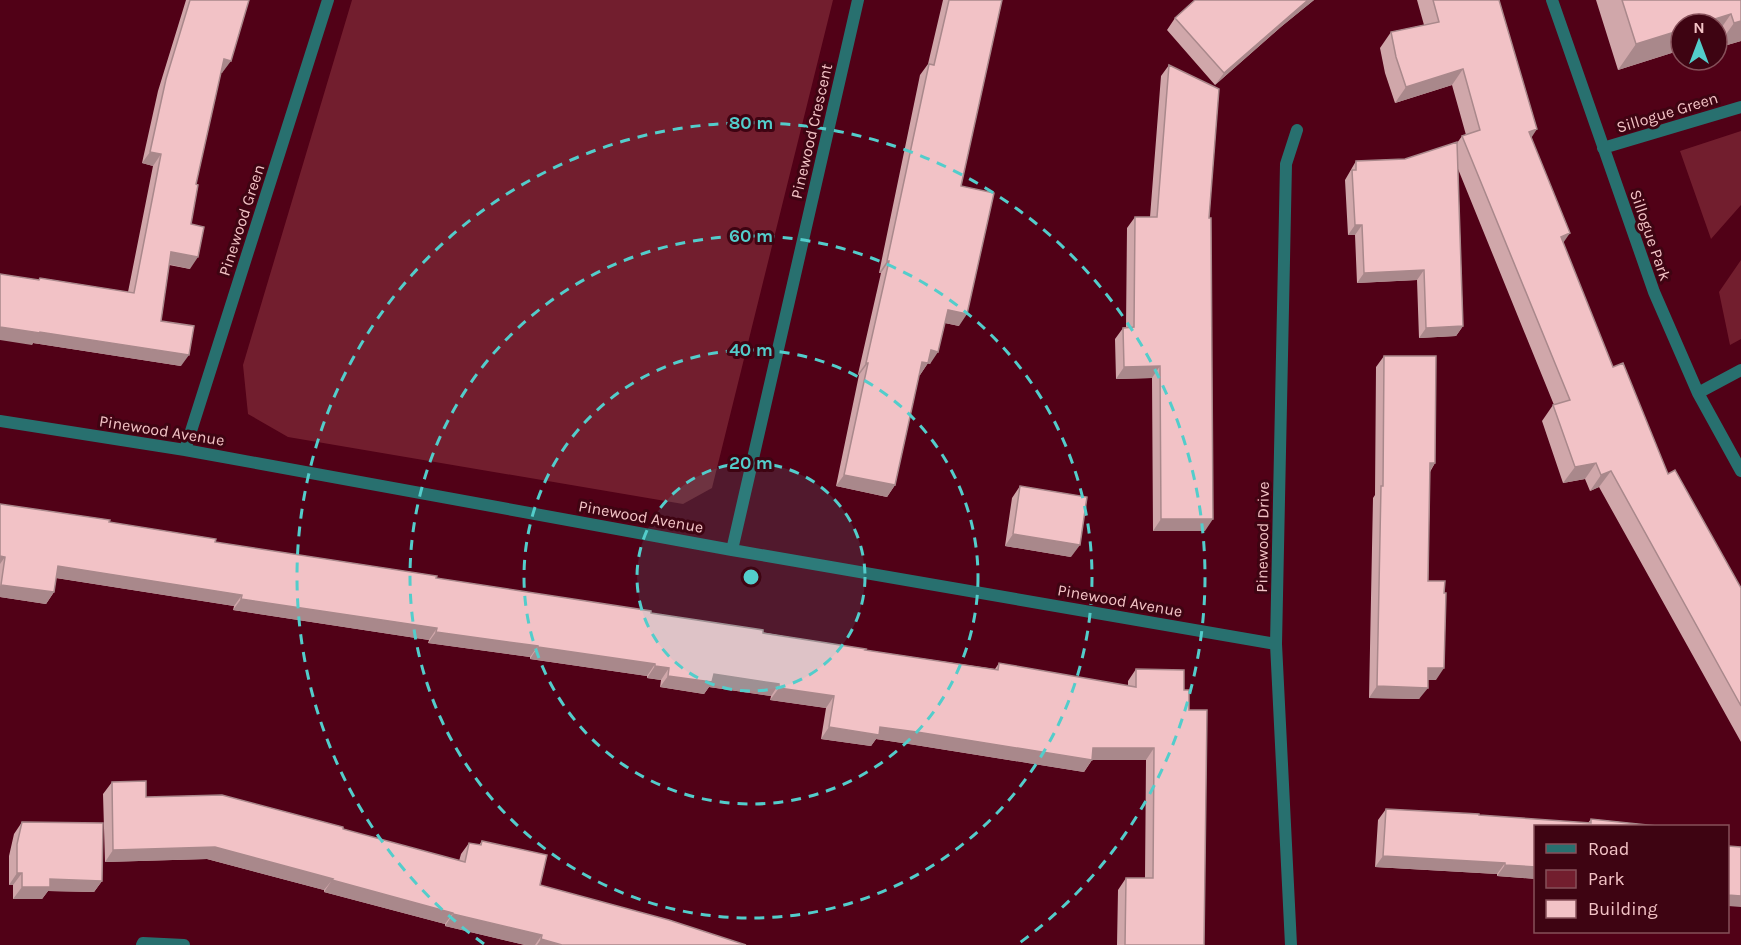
<svg xmlns="http://www.w3.org/2000/svg" width="1741" height="945" font-family="Karla,sans-serif">
	<rect width="100%" height="100%" fill="#510117"/>
	<path fill="#721e2e" d="M 352,0 L 833,0 L 712,488 L 683,504 L 288,437 L 248,414 L 243,365 Z
		M 1741,131 L 1741,205 L 1711,239 L 1680,151 Z
		M 1741,260 L 1741,339 L 1730,345 L 1719,292 Z"/>
	<g fill="none" stroke-linecap="round" stroke-linejoin="round">
		<path stroke="#28706f" stroke-width="12" d="M 1552,0 L 1654,292 L 1698,393 L 1741,471
			M 1603,148 L 1741,107
			M 1698,393 L 1741,370
			M 0,421 L 185,450 L 732,550 L 1276,644
			M 185,450 L 328,0
			M 732,550 L 858,0
			M 142,945 L 143,943 L 184,945
			M 1291,945 L 1276,644 L 1286,164 L 1297,130"/>
	</g>
	<path fill="#d0a7aa" d="M 186,0 L 249,0 L 222,73 L 221,72 L 196,184 L 191,224 L 190,269 L 169,265 L 161,321 L 181,366 L 33,343 L 32,345 L 39,280 L 40,278 L 128,292 L 153,166 L 142,163 L 158,91 Z
		M 943,0 L 1002,0 L 961,186 L 959,326 L 945,323 L 930,364 L 928,363 L 920,375 L 919,375 L 895,485 L 887,497 L 836,486 L 859,375 L 858,374 L 881,273 L 879,273 L 920,75 L 928,64 Z
		M 1195,0 L 1314,0 L 1282,26 L 1215,85 L 1167,30 L 1175,18 Z
		M 1417,0 L 1499,0 L 1531,137 L 1563,243 L 1613,367 L 1668,474 L 1741,588 L 1741,742 L 1599,487 L 1590,491 L 1585,479 L 1563,483 L 1542,421 L 1553,405 L 1554,405 L 1458,169 L 1463,326 L 1456,336 L 1419,338 L 1417,280 L 1357,283 L 1355,235 L 1348,235 L 1345,180 L 1356,161 L 1405,159 L 1457,143 L 1462,136 L 1466,135 L 1452,85 L 1395,103 L 1385,73 L 1380,48 L 1391,32 L 1424,25 Z
		M 1596,0 L 1741,0 L 1741,41 L 1717,48 L 1717,24 L 1681,24 L 1681,50 L 1618,70 Z
		M 1169,65 L 1209,218 L 1205,531 L 1153,531 L 1152,378 L 1116,379 L 1115,339 L 1123,328 L 1126,327 L 1127,228 L 1135,217 L 1150,217 L 1161,76 Z
		M 1384,356 L 1435,463 L 1430,472 L 1428,581 L 1436,680 L 1428,680 L 1419,699 L 1369,698 L 1373,498 L 1375,495 L 1376,367 Z
		M 1020,486 L 1071,557 L 1005,546 L 1012,498 Z
		M 0,504 L 109,522 L 215,542 L 651,613 L 865,650 L 995,669 L 999,663 L 1128,686 L 1128,681 L 1136,669 L 1184,690 L 1189,710 L 1204,945 L 1117,945 L 1118,890 L 1126,878 L 1145,878 L 1146,760 L 1092,760 L 1084,772 L 909,744 L 876,739 L 871,746 L 821,739 L 826,708 L 770,700 L 771,696 L 709,687 L 704,694 L 660,687 L 661,680 L 647,678 L 647,676 L 530,659 L 530,657 L 428,643 L 429,640 L 233,610 L 234,606 L 56,578 L 54,592 L 46,604 L 0,597 Z
		M 112,782 L 146,797 L 343,829 L 459,861 L 461,854 L 469,843 L 479,845 L 482,841 L 540,885 L 746,945 L 525,945 L 445,926 L 445,924 L 324,892 L 324,890 L 207,859 L 105,862 L 103,794 Z
		M 1386,809 L 1588,823 L 1591,819 L 1657,826 L 1536,826 L 1536,879 L 1497,876 L 1497,874 L 1375,867 L 1378,820 Z
		M 22,822 L 102,881 L 94,892 L 48,891 L 42,899 L 13,899 L 13,885 L 9,885 L 9,856 L 14,834 Z"/>
	<path fill="#a9888b" d="M 1308,0 L 1314,0 L 1282,26 L 1215,85 L 1224,73 Z
		M 1731,14 L 1717,34 L 1717,24 L 1699,24 Z
		M 1741,21 L 1741,41 L 1717,48 L 1717,47 L 1734,23 Z
		M 1681,30 L 1681,50 L 1618,70 L 1636,44 Z
		M 224,59 L 231,61 L 222,73 L 215,71 Z
		M 1463,69 L 1452,85 L 1395,103 L 1406,87 Z
		M 1537,129 L 1526,146 L 1529,132 Z
		M 150,152 L 161,154 L 153,166 L 142,163 Z
		M 1355,225 L 1362,225 L 1355,235 L 1348,235 Z
		M 1570,233 L 1559,249 L 1561,237 Z
		M 171,252 L 198,257 L 190,269 L 163,263 Z
		M 887,261 L 889,261 L 881,273 L 879,273 Z
		M 1424,270 L 1417,280 L 1357,283 L 1364,273 Z
		M 948,310 L 967,314 L 959,326 L 940,322 Z
		M 1463,326 L 1456,336 L 1419,338 L 1426,328 Z
		M 0,327 L 40,332 L 189,355 L 181,366 L 33,343 L 32,345 L 0,340 Z
		M 931,350 L 938,352 L 930,364 L 923,362 Z
		M 922,362 L 928,363 L 920,375 L 914,373 Z
		M 866,363 L 868,363 L 859,375 L 858,374 Z
		M 1160,366 L 1152,378 L 1116,379 L 1124,367 Z
		M 1430,463 L 1435,463 L 1427,475 Z
		M 1596,463 L 1585,479 L 1563,483 L 1575,467 Z
		M 1611,471 L 1599,487 L 1590,491 L 1601,475 Z
		M 844,475 L 895,485 L 887,497 L 836,486 Z
		M 1161,519 L 1213,519 L 1205,531 L 1153,531 Z
		M 1013,534 L 1080,545 L 1071,557 L 1005,546 Z
		M 0,556 L 5,557 L 0,564 Z
		M 58,566 L 242,595 L 234,606 L 50,577 Z
		M 1,585 L 54,592 L 46,604 L 0,597 L 0,586 Z
		M 241,599 L 437,628 L 429,640 L 233,610 Z
		M 436,632 L 538,646 L 530,657 L 428,643 Z
		M 538,647 L 655,664 L 647,676 L 530,659 Z
		M 655,666 L 669,668 L 661,680 L 647,678 Z
		M 1428,668 L 1444,668 L 1436,680 L 1420,680 Z
		M 714,674 L 779,684 L 771,696 L 709,687 L 704,694 L 660,687 L 668,676 Z
		M 1377,686 L 1428,688 L 1419,699 L 1369,698 Z
		M 779,688 L 834,696 L 826,708 L 770,700 Z
		M 829,727 L 880,727 L 1093,748 L 1154,748 L 1146,760 L 1089,760 L 1092,760 L 1084,772 L 909,744 L 876,739 L 871,746 L 821,739 Z
		M 215,847 L 333,879 L 324,890 L 207,859 L 105,862 L 113,850 Z
		M 1383,856 L 1505,863 L 1497,874 L 1375,867 Z
		M 1505,865 L 1536,867 L 1536,879 L 1497,876 Z
		M 17,873 L 22,873 L 13,885 L 9,885 Z
		M 50,879 L 102,881 L 94,892 L 48,891 L 42,899 L 13,899 L 22,887 Z
		M 332,880 L 453,913 L 445,924 L 324,892 Z
		M 1728,895 L 1741,896 L 1741,907 L 1728,906 Z
		M 453,914 L 542,935 L 535,945 L 525,945 L 445,926 Z
		M 541,939 L 562,945 L 537,945 Z"/>
	<path fill="#f2c2c6" stroke="#a9888b" stroke-width="1.5" d="M 190,0 L 249,0 L 231,61 L 224,59 L 196,184 L 198,185 L 191,224 L 204,227 L 198,257 L 171,252 L 161,321 L 194,326 L 189,355 L 40,332 L 40,333 L 0,327 L 0,274 L 39,280 L 40,278 L 134,293 L 161,154 L 150,152 L 166,79 Z
		M 949,0 L 1002,0 L 961,186 L 994,193 L 967,314 L 948,310 L 938,352 L 931,350 L 928,363 L 922,362 L 895,485 L 844,475 L 868,363 L 866,363 L 889,261 L 887,261 L 929,64 L 934,65 Z
		M 1195,0 L 1308,0 L 1224,73 L 1175,18 Z
		M 1433,0 L 1499,0 L 1537,129 L 1529,132 L 1570,233 L 1561,237 L 1613,367 L 1623,363 L 1668,474 L 1675,470 L 1741,588 L 1741,706 L 1611,471 L 1601,475 L 1596,463 L 1575,467 L 1553,405 L 1570,400 L 1462,136 L 1480,130 L 1463,69 L 1406,87 L 1396,57 L 1391,32 L 1439,22 Z
		M 1622,0 L 1741,0 L 1741,21 L 1734,23 L 1731,14 L 1699,24 L 1681,24 L 1681,30 L 1636,44 Z
		M 1169,65 L 1219,89 L 1209,218 L 1211,218 L 1213,519 L 1161,519 L 1160,366 L 1124,367 L 1123,328 L 1134,327 L 1135,217 L 1157,217 Z
		M 1457,142 L 1463,326 L 1426,328 L 1424,270 L 1364,273 L 1362,225 L 1355,225 L 1352,170 L 1356,170 L 1356,161 L 1405,159 Z
		M 1384,356 L 1436,356 L 1435,463 L 1430,463 L 1428,581 L 1445,581 L 1444,593 L 1446,593 L 1444,668 L 1428,668 L 1428,688 L 1377,686 L 1381,486 L 1383,486 Z
		M 1020,486 L 1087,497 L 1080,545 L 1013,534 Z
		M 0,504 L 110,520 L 109,522 L 216,539 L 215,542 L 437,576 L 436,578 L 651,611 L 651,613 L 763,630 L 763,633 L 866,649 L 865,650 L 998,670 L 999,663 L 1136,687 L 1136,669 L 1184,670 L 1184,690 L 1189,690 L 1189,710 L 1207,710 L 1204,945 L 1125,945 L 1126,878 L 1153,878 L 1154,748 L 1093,748 L 1092,760 L 917,732 L 880,727 L 879,735 L 829,727 L 834,696 L 779,688 L 779,684 L 714,674 L 712,682 L 668,676 L 669,668 L 655,666 L 655,664 L 538,647 L 538,646 L 436,632 L 437,628 L 241,599 L 242,595 L 58,566 L 54,592 L 1,585 L 5,557 L 0,556 Z
		M 146,781 L 146,797 L 222,795 L 343,827 L 343,829 L 465,862 L 469,843 L 481,845 L 482,841 L 547,855 L 540,885 L 669,920 L 746,945 L 562,945 L 541,939 L 542,935 L 453,914 L 453,913 L 332,880 L 333,879 L 215,847 L 113,850 L 112,782 Z
		M 1386,809 L 1479,814 L 1479,815 L 1591,823 L 1591,819 L 1657,826 L 1536,826 L 1536,867 L 1505,865 L 1505,863 L 1383,856 Z
		M 22,822 L 103,823 L 102,881 L 50,879 L 50,887 L 22,887 L 22,873 L 17,873 L 17,844 Z
		M 1728,846 L 1741,847 L 1741,896 L 1728,895 Z"/>
	<circle cx="751" cy="577" r="114" fill="#53cdcb" fill-opacity=".12"/>
	<g fill="none" stroke="#53cdcb" stroke-width="3" stroke-dasharray="10 8">
		<circle cx="751" cy="577" r="114"/>
		<circle cx="751" cy="577" r="227"/>
		<circle cx="751" cy="577" r="341"/>
		<path d="M484 944A454 454 0 1 1 1018 944"/>
	</g>
	<g text-anchor="middle" stroke-width="6" stroke-linejoin="round" paint-order="stroke">
		<g font-size="16" fill="#f3c3c6" stroke="#3e0412">
			<text transform="translate(1667 112) rotate(-17)" y="6">Sillogue Green</text>
			<text transform="translate(811 131) rotate(-77)" y="6">Pinewood Crescent</text>
			<text transform="translate(241 220) rotate(-72)" y="6">Pinewood Green</text>
			<text transform="translate(1651 235) rotate(71)" y="6">Sillogue Park</text>
			<text transform="translate(162 430) rotate(9)" y="6">Pinewood Avenue</text>
			<text transform="translate(641 516) rotate(10)" y="6">Pinewood Avenue</text>
			<text transform="translate(1262 537) rotate(-89)" y="6">Pinewood Drive</text>
			<text transform="translate(1120 600) rotate(10)" y="6">Pinewood Avenue</text>
		</g>
	</g>
	<circle cx="751" cy="577" r="9" fill="#53cdcb" stroke="#3e0412" stroke-width="3"/>
	<g font-size="18" text-anchor="middle" font-weight="bold" fill="#53cdcb" stroke="#3e0412" stroke-width="6" stroke-linejoin="round" paint-order="stroke">
		<text x="751" y="129">80 m</text>
		<text x="751" y="242">60 m</text>
		<text x="751" y="356">40 m</text>
		<text x="751" y="469">20 m</text>
	</g>
	<rect x="1534" y="825" width="195" height="108" fill="#3e0412" stroke="#86505a" stroke-width="1.5"/>
	<rect x="1546" y="844" width="30" height="9" fill="#28706f" stroke="#86505a" stroke-width="1.5"/>
	<text x="1588" y="855" font-size="18" fill="#f3c3c6">Road</text>
	<rect x="1546" y="870" width="30" height="18" fill="#721e2e" stroke="#86505a" stroke-width="1.5"/>
	<text x="1588" y="885" font-size="18" fill="#f3c3c6">Park</text>
	<rect x="1546" y="900" width="30" height="18" fill="#f2c2c6" stroke="#86505a" stroke-width="1.5"/>
	<text x="1588" y="915" font-size="18" fill="#f3c3c6">Building</text>
	<g transform="translate(1699 42)"><circle r="28" fill="#3e0412" stroke="#86505a" stroke-width="1.5"/>
	<path d="M0-4.5L10 22L0 15L-10 22Z" fill="#53cdcb"/>
	<text y="-9" font-size="16" font-weight="bold" text-anchor="middle" fill="#f3c3c6">N</text>
	</g>
</svg>
